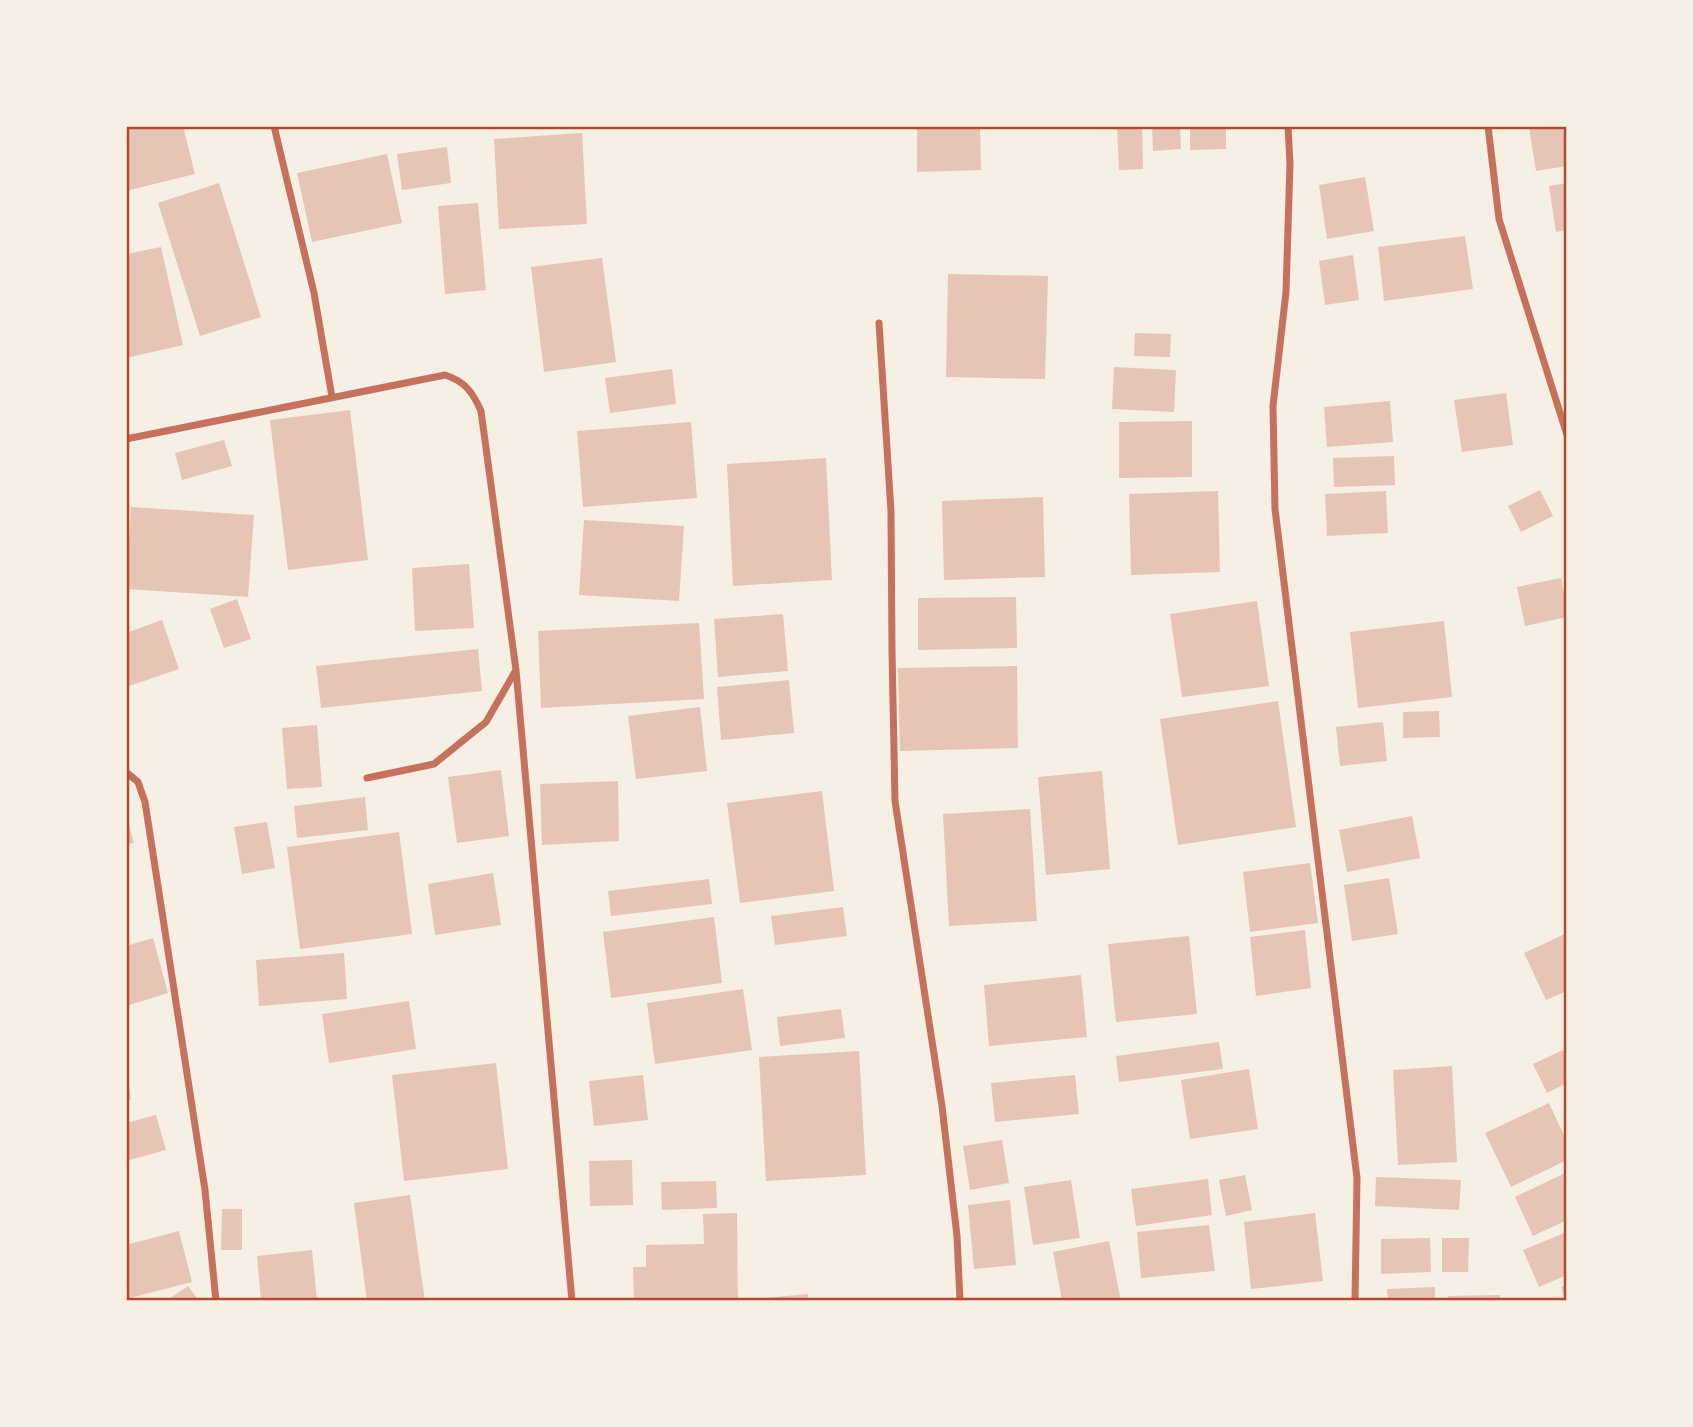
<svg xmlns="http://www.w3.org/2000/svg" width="1693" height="1427" font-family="'Crimson Pro',serif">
	<rect width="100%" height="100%" fill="#f6efe4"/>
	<path fill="#e6c5b7" d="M 126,126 L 183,126 L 195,174 L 126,191 Z
		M 917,126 L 980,126 L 981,170 L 917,172 Z
		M 1117,126 L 1142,126 L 1143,169 L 1119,170 Z
		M 1152,126 L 1180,126 L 1181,149 L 1153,151 Z
		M 1190,126 L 1226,126 L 1226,149 L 1190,150 Z
		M 1541,126 L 1567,126 L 1567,166 L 1536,171 L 1529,128 Z
		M 582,133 L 587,224 L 499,229 L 494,139 Z
		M 447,147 L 451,183 L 402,190 L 397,154 Z
		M 387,154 L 402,223 L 312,242 L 297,173 Z
		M 1365,177 L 1374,231 L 1327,239 L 1319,185 Z
		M 219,183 L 261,317 L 200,336 L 158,203 Z
		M 1567,183 L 1567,230 L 1556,232 L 1549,186 Z
		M 478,203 L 486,290 L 445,294 L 438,206 Z
		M 1465,236 L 1473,289 L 1384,301 L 1378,247 Z
		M 161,247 L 183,345 L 126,358 L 126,254 Z
		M 1353,255 L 1359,300 L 1325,305 L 1319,261 Z
		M 602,258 L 616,362 L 544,372 L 531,267 Z
		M 948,274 L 1048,276 L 1045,379 L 946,377 Z
		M 1135,333 L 1171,334 L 1170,357 L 1134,356 Z
		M 1114,367 L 1176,370 L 1174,412 L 1112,409 Z
		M 672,369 L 676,404 L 610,413 L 605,378 Z
		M 1506,393 L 1513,445 L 1462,452 L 1454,400 Z
		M 1390,401 L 1393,442 L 1327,447 L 1324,407 Z
		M 350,410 L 368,560 L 288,570 L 270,420 Z
		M 1192,421 L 1192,477 L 1119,478 L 1119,422 Z
		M 691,422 L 697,498 L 583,507 L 577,431 Z
		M 224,440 L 232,466 L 182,480 L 175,453 Z
		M 1394,456 L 1395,485 L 1334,487 L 1333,458 Z
		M 826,458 L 832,580 L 733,586 L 727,464 Z
		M 1540,490 L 1553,516 L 1521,532 L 1508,506 Z
		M 1218,491 L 1220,572 L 1131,575 L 1129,494 Z
		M 1386,491 L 1388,533 L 1327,536 L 1325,494 Z
		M 1043,497 L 1045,577 L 944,580 L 942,501 Z
		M 131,507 L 254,515 L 248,597 L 126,589 Z
		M 584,520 L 684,526 L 679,601 L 579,595 Z
		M 469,564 L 474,628 L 415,631 L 412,568 Z
		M 1561,578 L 1567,608 L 1567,617 L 1525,626 L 1517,587 Z
		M 1016,597 L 1017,648 L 918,650 L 918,598 Z
		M 237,599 L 251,639 L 224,648 L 210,609 Z
		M 1257,601 L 1269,686 L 1182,697 L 1170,614 Z
		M 783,614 L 788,671 L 718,677 L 714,619 Z
		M 162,620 L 179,669 L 126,687 L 126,633 Z
		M 1444,621 L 1452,697 L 1358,708 L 1350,632 Z
		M 699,623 L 704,699 L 541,708 L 538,631 Z
		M 478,649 L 482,691 L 321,708 L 316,666 Z
		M 1017,666 L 1018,748 L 900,751 L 898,668 Z
		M 789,680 L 794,733 L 721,740 L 717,687 Z
		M 1278,701 L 1296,827 L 1178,845 L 1160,719 Z
		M 700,707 L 707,771 L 636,779 L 628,716 Z
		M 1439,711 L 1440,737 L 1403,738 L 1403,712 Z
		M 1383,722 L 1387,761 L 1340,766 L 1336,727 Z
		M 317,725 L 322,787 L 287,789 L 282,728 Z
		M 501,770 L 509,836 L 457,843 L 448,777 Z
		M 1102,771 L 1110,869 L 1046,875 L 1038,777 Z
		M 618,781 L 619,841 L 542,845 L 540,784 Z
		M 822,791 L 834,891 L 740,903 L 727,803 Z
		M 365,797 L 368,830 L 297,838 L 294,806 Z
		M 1030,809 L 1037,921 L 949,926 L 943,814 Z
		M 126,815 L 134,843 L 126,845 Z
		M 1412,816 L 1420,858 L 1347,872 L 1339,830 Z
		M 267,822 L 275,868 L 242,874 L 234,827 Z
		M 399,832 L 412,934 L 300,949 L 287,847 Z
		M 1310,863 L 1318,923 L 1250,932 L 1243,872 Z
		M 493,873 L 501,925 L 435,935 L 428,884 Z
		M 1389,878 L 1398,934 L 1352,941 L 1344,885 Z
		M 709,879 L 712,904 L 611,916 L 608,891 Z
		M 843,907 L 847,936 L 775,945 L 771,916 Z
		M 714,917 L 722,983 L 611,998 L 603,932 Z
		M 1305,930 L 1311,988 L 1256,996 L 1250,937 Z
		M 1567,933 L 1567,991 L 1546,1000 L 1524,953 Z
		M 1189,936 L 1197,1014 L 1116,1022 L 1108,944 Z
		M 153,938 L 168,993 L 126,1006 L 126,946 Z
		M 344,953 L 347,999 L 259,1006 L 256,960 Z
		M 1081,975 L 1087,1037 L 989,1046 L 984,985 Z
		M 743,989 L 752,1050 L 655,1064 L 647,1003 Z
		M 409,1001 L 416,1049 L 329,1063 L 322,1014 Z
		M 841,1009 L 845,1038 L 780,1046 L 777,1017 Z
		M 1219,1042 L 1223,1069 L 1119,1082 L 1116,1056 Z
		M 1563,1050 L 1567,1059 L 1567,1083 L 1547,1093 L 1533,1064 Z
		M 859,1051 L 866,1175 L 766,1181 L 759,1057 Z
		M 496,1063 L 508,1169 L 404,1181 L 392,1075 Z
		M 1452,1066 L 1457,1162 L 1398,1165 L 1393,1070 Z
		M 1249,1069 L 1258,1129 L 1190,1139 L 1181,1080 Z
		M 643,1075 L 648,1120 L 594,1126 L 589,1081 Z
		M 1075,1075 L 1079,1114 L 995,1122 L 991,1083 Z
		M 126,1080 L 127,1080 L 131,1099 L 126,1100 Z
		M 1549,1103 L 1567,1142 L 1567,1160 L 1511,1187 L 1485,1133 Z
		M 156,1115 L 166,1150 L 126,1161 L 126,1123 Z
		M 1002,1140 L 1009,1183 L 970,1190 L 963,1146 Z
		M 632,1160 L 633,1205 L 590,1206 L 589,1161 Z
		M 1567,1172 L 1567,1220 L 1533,1236 L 1515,1197 Z
		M 1245,1175 L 1252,1210 L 1226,1216 L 1219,1180 Z
		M 1376,1177 L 1461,1180 L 1459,1210 L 1375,1206 Z
		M 1208,1179 L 1212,1215 L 1136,1226 L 1131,1189 Z
		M 1071,1180 L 1080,1238 L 1033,1245 L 1024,1187 Z
		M 716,1181 L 717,1208 L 662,1210 L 661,1182 Z
		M 410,1195 L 425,1301 L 367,1301 L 354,1203 Z
		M 1010,1200 L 1016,1265 L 974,1269 L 968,1205 Z
		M 222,1209 L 242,1209 L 242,1250 L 221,1250 Z
		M 737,1213 L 738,1301 L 634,1301 L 633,1267 L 646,1267 L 646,1245 L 704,1244 L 703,1214 Z
		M 1315,1213 L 1323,1281 L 1251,1289 L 1244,1222 Z
		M 1209,1225 L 1215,1271 L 1141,1278 L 1137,1232 Z
		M 179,1231 L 192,1282 L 126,1299 L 126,1245 Z
		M 1567,1232 L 1567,1275 L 1539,1287 L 1523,1250 Z
		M 1430,1238 L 1431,1272 L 1381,1274 L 1381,1239 Z
		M 1442,1238 L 1469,1238 L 1468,1272 L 1442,1272 Z
		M 1109,1241 L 1121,1301 L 1062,1301 L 1053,1252 Z
		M 312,1250 L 317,1301 L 261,1301 L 257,1256 Z
		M 1567,1285 L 1567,1301 L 1566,1301 L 1561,1287 Z
		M 188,1286 L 199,1301 L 166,1301 Z
		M 1435,1287 L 1435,1301 L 1388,1301 L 1387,1289 Z
		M 808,1294 L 808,1301 L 766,1301 L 766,1298 Z
		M 1500,1295 L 1500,1301 L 1448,1301 L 1448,1296 Z"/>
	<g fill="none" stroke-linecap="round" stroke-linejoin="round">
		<path stroke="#c5725c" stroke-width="7" d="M 274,126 L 314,293 L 332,397
			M 1288,126 L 1290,164 L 1286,292 L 1273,406 L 1275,509 L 1357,1178 L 1355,1301
			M 1488,126 L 1499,219 L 1567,435
			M 879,323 L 891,511 L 892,651 L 895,801 L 942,1106 L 957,1236 L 960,1301
			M 126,439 L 445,375 C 465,381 473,393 481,411 L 516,670 L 572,1301
			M 126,772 L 138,782 L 145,802 L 205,1190 L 216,1301
			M 367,778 L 434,764 L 486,722 L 516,670"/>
	</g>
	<rect width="1693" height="1427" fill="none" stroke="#f6efe4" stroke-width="256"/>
	<rect x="128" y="128" width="1437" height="1171" fill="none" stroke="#b5482f" stroke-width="2.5"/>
</svg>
